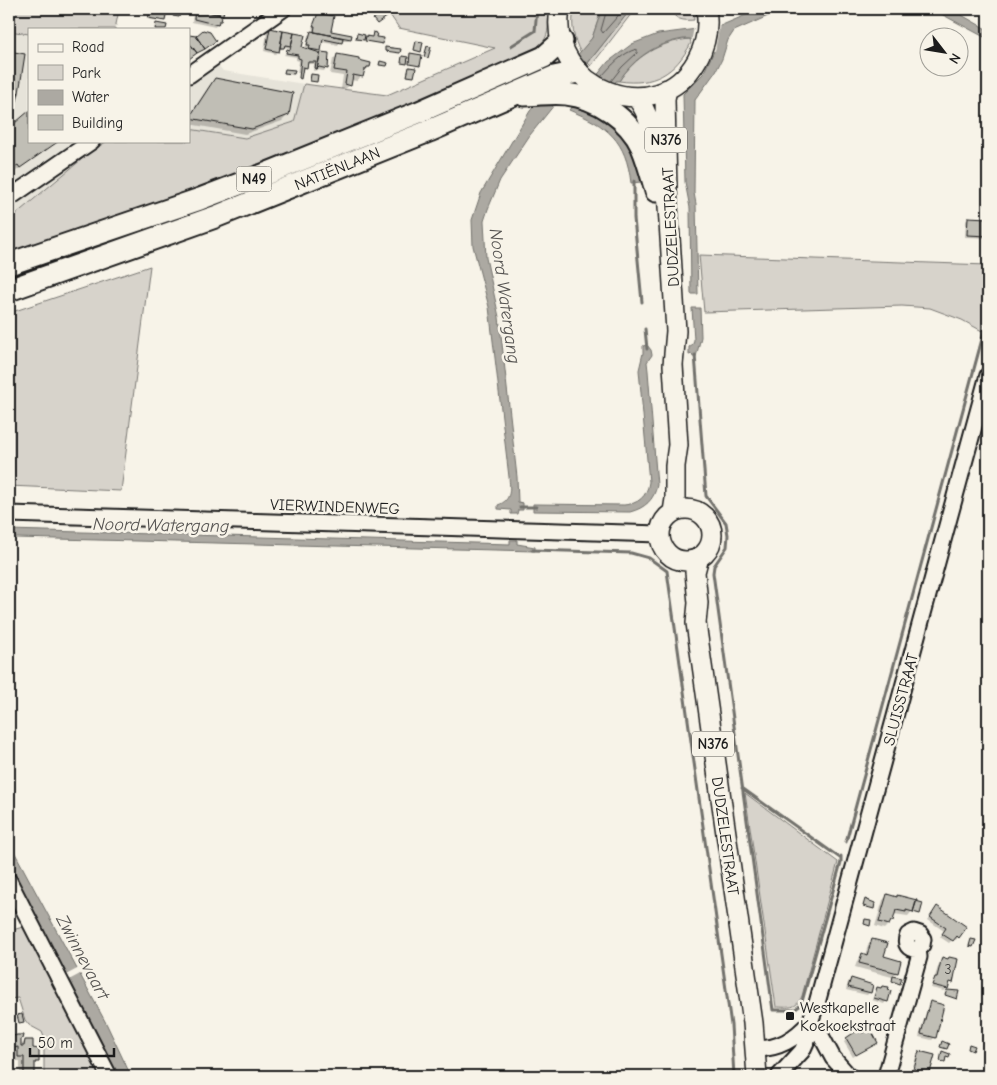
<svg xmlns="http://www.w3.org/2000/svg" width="997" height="1085" font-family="'Comic Neue',sans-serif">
	<rect width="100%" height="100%" fill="#f7f3e8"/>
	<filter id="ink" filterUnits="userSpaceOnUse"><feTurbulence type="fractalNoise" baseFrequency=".02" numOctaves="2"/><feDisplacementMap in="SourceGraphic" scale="10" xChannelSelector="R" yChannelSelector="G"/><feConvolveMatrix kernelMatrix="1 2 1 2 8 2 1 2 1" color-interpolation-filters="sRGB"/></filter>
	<g filter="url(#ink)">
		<path fill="#e6e3d9" d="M 9,31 L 29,34 L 29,141 L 107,141 L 88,154 L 16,215 L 9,193 Z
			M 215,61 L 223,71 L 304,84 L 294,122 L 245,138 L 189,129 L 189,79 Z"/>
		<path fill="#d7d3cb" stroke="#7a7874" d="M 9,9 L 109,9 L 119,10 L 115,29 L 29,29 L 29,34 L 9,31 Z
			M 386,9 L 549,9 C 547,31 552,39 530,52 C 421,101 310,147 198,189 C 136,213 72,232 9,254 L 9,220 L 88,154 L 107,141 L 189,141 L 189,129 L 245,138 L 294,122 L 304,84 L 387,95 L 495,48 L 399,28 Z
			M 574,9 L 602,9 L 592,38 L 581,53 C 573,39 571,24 574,9 Z
			M 631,9 L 635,9 L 591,66 L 588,63 Z
			M 670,9 L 693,9 L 694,20 C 683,21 675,20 670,9 Z
			M 690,39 L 691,43 C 675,74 653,86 619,81 C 636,56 659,42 690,39 Z
			M 699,255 L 988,265 L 988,310 L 982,331 L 962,320 L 930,308 L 902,306 L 704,312 Z
			M 150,266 L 121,491 L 9,486 L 9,313 Z
			M 745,793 L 838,862 L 802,996 C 796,1010 789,1007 776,1007 Z
			M 30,925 L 106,1076 L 44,1076 L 44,1037 L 42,1032 L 29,1025 L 25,1020 L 18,998 L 9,999 L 9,931 Z"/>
		<path fill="#aca9a2" stroke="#72716c" d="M 602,9 L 631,9 L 530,135 L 500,180 L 488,209 L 484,221 L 486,258 L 499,317 L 517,477 L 518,502 L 523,503 L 523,510 L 518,510 L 517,514 L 511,514 L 511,510 L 498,509 L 498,505 C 512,500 510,489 509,477 L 489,307 L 473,246 L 472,220 L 481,193 L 530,111 L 592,38 Z
			M 760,9 L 784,9 L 734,31 L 728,40 L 722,59 L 716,71 L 695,100 L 694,193 L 696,204 L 698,294 L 691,294 L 690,208 L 685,182 L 683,94 L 703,74 L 715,49 C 707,46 698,41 690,39 C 686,38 678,40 674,41 C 650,47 632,61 619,81 L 616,81 L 606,118 C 626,135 638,156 641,182 L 631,183 C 626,140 608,126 569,110 L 608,62 L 632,44 L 658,34 L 720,26 Z
			M 932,9 L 951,9 L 988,30 L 988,39 Z
			M 692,308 L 700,308 L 701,337 L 696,357 L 693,357 L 692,354 L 689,355 L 689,347 L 693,344 L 694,340 Z
			M 647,345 L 651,350 L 652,355 L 647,362 L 648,371 L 657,485 C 654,500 645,508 630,512 L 533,511 L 533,504 L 624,505 C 638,504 647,497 649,482 L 639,370 L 643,353 L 643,346 Z
			M 9,530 L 510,544 L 510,540 L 517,540 L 517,544 L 535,547 L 535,551 L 17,538 L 11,540 L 9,549 Z
			M 9,842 L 107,1025 L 131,1076 L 118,1076 L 9,868 Z"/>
		<path fill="#f7f3e8" d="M 720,23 L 715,51 L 691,43 L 694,27 Z
			M 79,968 L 82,973 L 67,981 L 64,976 Z"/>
		<path fill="#0003" d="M 166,9 L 223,9 L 221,14 L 218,17 L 217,24 L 215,27 L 192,22 L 193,14 L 179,11 L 177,17 L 172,16 L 173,10 Z
			M 326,9 L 345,9 L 336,14 L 334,12 L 330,15 Z
			M 150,14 L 164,16 L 164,21 L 148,19 Z
			M 319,14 L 329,32 L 350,39 L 347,41 L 341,40 L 338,45 L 321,42 L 319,50 L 317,53 L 327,54 L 326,68 L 324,71 L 317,70 L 313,71 L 314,64 L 306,64 L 306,67 L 297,73 L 299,61 L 296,60 L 296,57 L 284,55 L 289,48 L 284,47 L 275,54 L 264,51 L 267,32 L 270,30 L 303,36 L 301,48 L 305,50 L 308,35 L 312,33 L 313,29 L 312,28 Z
			M 9,53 L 24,55 L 16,100 L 9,109 Z
			M 337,55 L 369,67 L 357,81 L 351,80 L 350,85 L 345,89 L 341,89 L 343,76 L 330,74 L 333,59 Z
			M 215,80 L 288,115 L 282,121 L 245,134 L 189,124 L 189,116 L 209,86 Z
			M 29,114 L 29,141 L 59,141 L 13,173 L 11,170 L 9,172 L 9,129 Z
			M 988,193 L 988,206 L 985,205 Z
			M 968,218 L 988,219 L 988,238 L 965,237 L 966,221 Z
			M 887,896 L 896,898 L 898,896 L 915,901 L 914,905 L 917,902 L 921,904 L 919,913 L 913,913 L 914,909 L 908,916 L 894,914 L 892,921 L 884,929 L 875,926 L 883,900 Z
			M 935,910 L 958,937 L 956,940 L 954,938 L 949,943 L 940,937 L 944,931 L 928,920 Z
			M 872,940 L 883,957 L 897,972 L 892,977 L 855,967 L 858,959 L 862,955 L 865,955 L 868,945 Z
			M 943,959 L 947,960 L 951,982 L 948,984 L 944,991 L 931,988 L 940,961 Z
			M 851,979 L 870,992 L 867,995 L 846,990 L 848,982 Z
			M 878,989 L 880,989 L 886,1001 L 884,1004 L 872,1000 L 875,991 Z
			M 930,1003 L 935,1037 L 932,1040 L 919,1037 L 928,1005 Z
			M 17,1036 L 21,1039 L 20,1041 L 20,1046 L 25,1041 L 38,1061 L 34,1065 L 34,1076 L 20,1076 L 20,1061 L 15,1061 L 14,1050 L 9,1052 L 9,1039 Z
			M 847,1039 L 877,1042 L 853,1057 L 844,1042 Z
			M 920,1052 L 933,1056 L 928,1076 L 910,1076 L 916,1057 Z"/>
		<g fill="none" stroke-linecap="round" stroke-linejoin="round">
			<path stroke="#565452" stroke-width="1" d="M 607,9 L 601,30 L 603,33 L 624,9
				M 602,76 C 611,66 623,52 637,49 L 637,53 L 622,67 L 611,81"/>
			<path stroke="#72716c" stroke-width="3" d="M 511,46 L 535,31 L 537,9
				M 634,181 L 634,218 L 642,302
				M 645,329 L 647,349
				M 695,355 L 706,496 L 726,523 L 728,535 L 727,547 L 714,566 L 713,573 L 773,1010 L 794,1010 L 801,1005 L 841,862 L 841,856
				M 520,507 L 536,507
				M 532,550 L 631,553 L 649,558 L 667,571 L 731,1025 L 734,1076
				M 742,788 L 840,858
				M 846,842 L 988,317"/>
		</g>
		<path fill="#c0beb5" stroke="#1c1c1c" d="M 174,9 L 181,9 L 179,17 L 173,16 Z
			M 190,9 L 224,9 L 223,15 Z
			M 330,9 L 345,9 L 339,13 L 338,10 L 333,13 Z
			M 195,10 L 220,14 L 220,16 L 222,17 L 221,21 L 219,21 L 218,25 L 194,19 Z
			M 384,11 L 388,16 L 377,24 L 373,19 Z
			M 150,12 L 166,15 L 165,21 L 148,18 Z
			M 318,13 L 334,16 L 331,31 L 352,35 L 351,39 L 314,32 L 315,26 L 313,26 Z
			M 156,23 L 167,25 L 166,29 L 155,29 Z
			M 270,28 L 283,31 L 279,52 L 266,49 Z
			M 203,30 L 210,32 L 216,41 L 205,49 L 196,36 Z
			M 283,31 L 294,33 L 291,46 L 285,45 L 284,48 L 280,48 Z
			M 311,31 L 343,38 L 342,43 L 323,39 L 321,51 L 309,49 L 310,45 L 307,45 Z
			M 373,32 L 377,33 L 376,37 L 384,38 L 383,44 L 365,41 L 366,36 L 372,37 Z
			M 294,33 L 305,35 L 302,47 L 320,53 L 317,69 L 315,69 L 316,62 L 308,62 L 307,68 L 303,67 L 301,79 L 299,78 L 301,59 L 298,58 L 298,55 L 286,53 L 287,49 L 290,50 Z
			M 357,33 L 365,35 L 364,40 L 356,39 Z
			M 189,35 L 196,36 L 205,49 L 197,53 L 191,45 L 189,44 Z
			M 416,41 L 423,42 L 421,52 L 414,50 Z
			M 189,44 L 191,45 L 197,53 L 189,59 Z
			M 427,46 L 431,47 L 428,58 L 424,57 Z
			M 385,47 L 401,49 L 400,53 L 385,51 Z
			M 9,51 L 25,54 L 19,93 L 9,92 Z
			M 321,52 L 329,53 L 328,69 L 319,67 L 317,69 Z
			M 410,53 L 422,55 L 420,66 L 409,64 Z
			M 337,54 L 359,58 L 359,60 L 371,63 L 370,67 L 367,67 L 366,69 L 365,69 L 363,77 L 353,75 L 351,86 L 345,84 L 347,72 L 334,70 Z
			M 402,56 L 408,57 L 407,64 L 401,63 Z
			M 380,61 L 388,63 L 387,66 L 379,65 Z
			M 409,67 L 416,68 L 414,77 L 407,76 Z
			M 285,69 L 295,70 L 294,74 L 284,73 Z
			M 311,74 L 318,75 L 317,82 L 310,81 Z
			M 215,78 L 293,93 L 289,115 L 252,129 L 189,118 Z
			M 9,92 L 19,93 L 17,101 L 9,111 Z
			M 29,111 L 29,141 L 59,141 L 20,168 L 18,165 L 12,169 L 9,164 L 9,128 Z
			M 968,217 L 988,218 L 988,236 L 967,235 Z
			M 887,894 L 897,897 L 897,895 L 917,900 L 913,912 L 906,910 L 906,912 L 896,910 L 893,921 L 891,921 L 889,925 L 879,922 Z
			M 865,899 L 875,903 L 874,909 L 863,906 Z
			M 916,901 L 923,903 L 920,914 L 913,912 Z
			M 937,906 L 967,927 L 959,938 L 957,936 L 953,941 L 942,934 L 946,928 L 930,917 Z
			M 865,919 L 871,920 L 870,926 L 864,924 Z
			M 872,939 L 888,943 L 884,956 L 901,961 L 898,973 L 859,963 L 862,953 L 867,955 Z
			M 971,939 L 976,940 L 973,947 L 969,946 Z
			M 942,957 L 948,959 L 949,957 L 958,959 L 953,983 L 950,982 L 948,989 L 932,985 L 935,977 L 937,977 Z
			M 893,976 L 902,978 L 900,984 L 892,981 Z
			M 851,978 L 873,985 L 871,993 L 848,987 Z
			M 882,986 L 889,987 L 888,990 L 891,991 L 888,1002 L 874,998 L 877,987 L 881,988 Z
			M 947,990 L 959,991 L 957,999 L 945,995 Z
			M 930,1001 L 944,1005 L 936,1038 L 921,1034 Z
			M 9,1005 L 13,1028 L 9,1029 Z
			M 22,1014 L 24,1022 L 19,1023 L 17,1015 Z
			M 870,1028 L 878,1043 L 856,1055 L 846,1038 L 858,1030 L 862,1033 Z
			M 17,1035 L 23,1035 L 22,1039 L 21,1039 L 21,1046 L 24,1046 L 25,1040 L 33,1040 L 33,1048 L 39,1049 L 39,1062 L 35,1062 L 35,1076 L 24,1076 L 24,1057 L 18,1057 L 18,1047 L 9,1049 L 9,1037 Z
			M 942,1041 L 949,1044 L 947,1049 L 940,1047 Z
			M 969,1044 L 975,1046 L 973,1051 L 968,1049 Z
			M 919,1051 L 935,1055 L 929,1076 L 912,1076 Z
			M 942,1051 L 950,1054 L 949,1058 L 946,1057 L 945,1062 L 940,1061 Z
			M 977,1071 L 981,1072 L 982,1076 L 964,1076 L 965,1072 L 974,1074 Z"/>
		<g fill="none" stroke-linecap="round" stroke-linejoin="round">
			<defs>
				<path id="minor" d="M 189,75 L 283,9
					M 9,198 L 92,141
					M 9,514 L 660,534
					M 9,881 L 109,1076
					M 810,1022 L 819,1032 L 833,1058 L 849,1076
					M 756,1049 C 779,1049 795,1039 810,1022
					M 779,1076 L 802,1051 L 807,1040 L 810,1022 L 817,1003 L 988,375
					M 886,1076 L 919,957 L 918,949 L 922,945 L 923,939 L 920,934 L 914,932 L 908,935 C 904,944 908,950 918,949"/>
				<path id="major" d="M 560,9 C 546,89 657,132 697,60 C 706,44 709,27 706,9
					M 667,89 L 665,99 L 667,191 L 676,331 L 673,365 L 678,445 L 675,466 L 675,499 L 673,512
					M 636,97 C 652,117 652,134 654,159
					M660 535a26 26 0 1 1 52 0a26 26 0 1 1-52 0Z
					M 699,557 L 695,572 L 698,603 L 696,623 L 753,1023 L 757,1076"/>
				<path id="highway" d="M 524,95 C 538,95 552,92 566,94 C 597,97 629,119 642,147 C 648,161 652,177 656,191
					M 9,264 L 200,199 L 268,173 L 419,112 L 544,57 L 562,41
					M 9,290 L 215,217 L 429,131 L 554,77 L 578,72"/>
			</defs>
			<use href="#minor" stroke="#1c1c1c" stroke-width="19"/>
			<use href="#major" stroke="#1c1c1c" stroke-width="22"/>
			<use href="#highway" stroke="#1c1c1c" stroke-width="25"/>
			<use href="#minor" stroke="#f7f3e8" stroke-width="15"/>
			<use href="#major" stroke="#f7f3e8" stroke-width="19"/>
			<use href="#highway" stroke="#f7f3e8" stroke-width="21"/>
		</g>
	</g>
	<rect fill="#1c1c1c" stroke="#f7f3e8" stroke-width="2" x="785" y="1011" width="10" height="10" rx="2.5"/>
	<g text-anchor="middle" stroke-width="5" stroke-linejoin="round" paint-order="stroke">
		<g font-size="14" fill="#454442">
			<text x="948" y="974">3</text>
		</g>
		<g fill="#f7f3e8" stroke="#5e5c59" stroke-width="1">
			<rect x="645" y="127.5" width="42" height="25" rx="4"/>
			<rect x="236.5" y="166.5" width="35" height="25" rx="4"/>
			<rect x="692" y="731.5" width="42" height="25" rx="4"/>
		</g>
		<g font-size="15" font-weight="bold" fill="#1c1c1c">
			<text x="666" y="145">N376</text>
			<text x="254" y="184">N49</text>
			<text x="713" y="749">N376</text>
		</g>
		<g font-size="16" fill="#1c1c1c" stroke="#f7f3e8">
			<text transform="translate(337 168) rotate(-22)" y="6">NATIËNLAAN</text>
			<text transform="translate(670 227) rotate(-93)" y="6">DUDZELESTRAAT</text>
			<text transform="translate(335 506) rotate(2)" y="6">VIERWINDENWEG</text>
			<text transform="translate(900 699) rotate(-75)" y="6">SLUISSTRAAT</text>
			<text transform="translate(726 836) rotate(82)" y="6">DUDZELESTRAAT</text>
		</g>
		<g font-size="16" fill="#1c1c1c" stroke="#f7f3e8" text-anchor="start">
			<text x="800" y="1013">Westkapelle<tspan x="800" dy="18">Koekoekstraat</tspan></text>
		</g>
		<g font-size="18" font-style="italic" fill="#565452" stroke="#f7f3e8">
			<text transform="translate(505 296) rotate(82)" y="6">Noord Watergang</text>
			<text transform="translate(161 525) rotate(1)" y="6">Noord Watergang</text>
			<text transform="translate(83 957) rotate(62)" y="6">Zwinnevaart</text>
		</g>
	</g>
	<rect width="997" height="1085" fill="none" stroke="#f7f3e8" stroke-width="30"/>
	<rect x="15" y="15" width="967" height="1055" fill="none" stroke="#1c1c1c" stroke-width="2" filter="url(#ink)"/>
	<rect x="28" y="28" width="162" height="115" fill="#f7f3e8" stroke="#9f9d96"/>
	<rect x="38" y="44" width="25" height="8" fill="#f7f3e8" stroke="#9f9d96"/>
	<text x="72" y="52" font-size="15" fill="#1c1c1c">Road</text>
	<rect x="38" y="65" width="25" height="15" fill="#d7d3cb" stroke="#9f9d96"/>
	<text x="72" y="78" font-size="15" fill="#1c1c1c">Park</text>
	<rect x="38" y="90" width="25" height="15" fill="#aca9a2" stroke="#9f9d96"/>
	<text x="72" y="102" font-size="15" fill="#1c1c1c">Water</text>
	<rect x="38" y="115" width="25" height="15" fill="#c0beb5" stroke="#9f9d96"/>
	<text x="72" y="128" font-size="15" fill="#1c1c1c">Building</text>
	<g transform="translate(944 52) rotate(121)"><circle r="24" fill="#f7f3e8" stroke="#9f9d96"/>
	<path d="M0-4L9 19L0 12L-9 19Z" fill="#1c1c1c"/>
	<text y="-8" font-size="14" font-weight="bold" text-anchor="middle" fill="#1c1c1c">N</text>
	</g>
	<path d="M30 1048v8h84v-8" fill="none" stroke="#1c1c1c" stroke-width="2.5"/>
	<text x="38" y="1048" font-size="15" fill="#1c1c1c" stroke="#f7f3e8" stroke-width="4" paint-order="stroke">50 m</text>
</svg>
